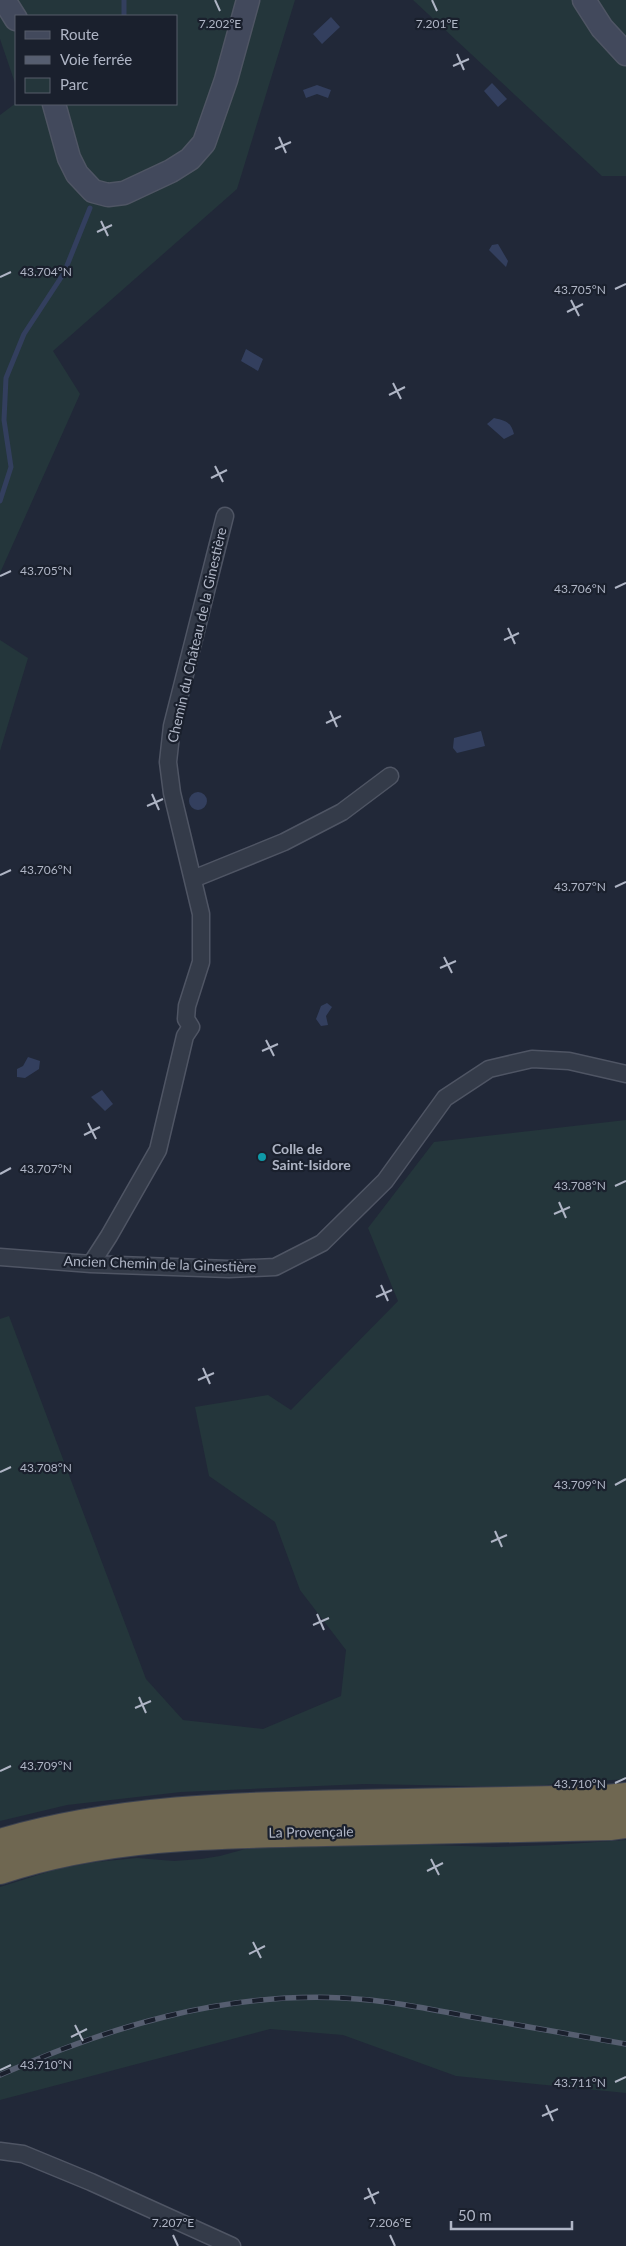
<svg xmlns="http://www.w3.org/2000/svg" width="626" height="2246" font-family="Lato,sans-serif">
	<rect width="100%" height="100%" fill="#212838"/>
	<path fill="#24363b" d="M 0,0 L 295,0 L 237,189 L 53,351 L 80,394 L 0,573 L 0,115 L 16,103 L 176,104 L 176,16 L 16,16 L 16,86 L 0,39 Z
		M 413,0 L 626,0 L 626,176 L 602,176 Z
		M 0,640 L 28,658 L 0,751 Z
		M 626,1120 L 626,1779 L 518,1787 L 364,1784 L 181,1792 L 67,1805 L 0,1821 L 0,1319 L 9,1316 L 146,1679 L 183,1720 L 263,1729 L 341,1696 L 346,1650 L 300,1590 L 275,1522 L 209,1476 L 195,1407 L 268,1395 L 291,1410 L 398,1301 L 368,1228 L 434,1142 Z
		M 626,1840 L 626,2093 L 456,2076 L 343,2035 L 270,2029 L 0,2100 L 0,1887 L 57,1869 L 96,1862 L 137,1858 L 174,1861 L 201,1859 L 220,1856 L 249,1848 L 397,1844 L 495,1847 L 554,1845 Z"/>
	<path fill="#333f5e" d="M 331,17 L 340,27 L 322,44 L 313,34 Z
		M 492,83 L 507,99 L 498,107 L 484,91 Z
		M 317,85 L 331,90 L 328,98 L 317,94 L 306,98 L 303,90 Z
		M 498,244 L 508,261 L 506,267 L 489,250 L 492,245 Z
		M 246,349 L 263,359 L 258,371 L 241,361 Z
		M 494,418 C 506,421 511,422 514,434 L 504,439 L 487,424 Z
		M 481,731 L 485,746 L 457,753 L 453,748 L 454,738 Z
		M189 801a9 9 0 1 1 18 0a9 9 0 1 1-18 0Z
		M 327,1003 L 332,1007 L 326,1016 L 328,1025 L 321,1026 L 316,1019 L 321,1006 Z
		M 28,1057 L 40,1061 L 39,1069 L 25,1078 L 17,1077 L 17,1069 L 23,1066 Z
		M 102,1090 L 113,1104 L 105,1111 L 91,1097 Z"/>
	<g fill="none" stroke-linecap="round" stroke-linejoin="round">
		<path stroke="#333f5e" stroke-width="5" d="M 124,0 L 124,16
			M 0,501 L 11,467 L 4,420 L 6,378 L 24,334 L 64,273 L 90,208"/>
		<defs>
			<path id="minor" d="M 193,879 L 284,842 L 342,812 L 390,776
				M 0,1257 L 91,1264 L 229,1269 L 275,1267 L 322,1243 L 385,1181 L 445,1098 L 489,1069 L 532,1059 L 569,1061 L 626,1074
				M 91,1264 L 109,1236 L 158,1150 L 185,1036 L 191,1027 L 186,1019 L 187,1006 L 201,962 L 201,914 L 172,793 L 168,762 L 172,726 L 225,516
				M 0,2151 L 23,2154 L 91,2182 L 232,2246"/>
			<path id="secondary" d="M 4,0 L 16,19
				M 584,0 L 602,28 L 626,54
				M 54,104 L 69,158 L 77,174 L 93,191 L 108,195 L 124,193 L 171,171 L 190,159 L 204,143 L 226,80 L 248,0"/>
			<path id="motorway" d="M 0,1843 C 116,1809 236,1806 356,1804 C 439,1802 523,1801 606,1799 L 626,1797
				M 0,1870 C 105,1835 216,1834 326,1832 C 421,1830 516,1828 610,1826 L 626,1824"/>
		</defs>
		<use href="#minor" stroke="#4f5564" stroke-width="19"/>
		<use href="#secondary" stroke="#4f5564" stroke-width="25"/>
		<use href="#motorway" stroke="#3c4250" stroke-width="30"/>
		<use href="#minor" stroke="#343b49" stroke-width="16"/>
		<use href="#secondary" stroke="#42495c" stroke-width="22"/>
		<use href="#motorway" stroke="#6f6751" stroke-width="28"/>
		<defs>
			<path id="rail" d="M 0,2075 C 108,2027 223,1992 343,1998 C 384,2000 425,2008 466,2016 C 519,2025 573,2035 626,2044"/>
		</defs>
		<use href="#rail" stroke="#565e70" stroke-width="5.5"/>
		<use href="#rail" stroke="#1a202d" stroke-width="4" stroke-dasharray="11" stroke-linecap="butt"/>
	</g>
	<path fill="none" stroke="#afb5c5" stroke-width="2" d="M 215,0 L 220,11M 432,0 L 437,11M 457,54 L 464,70M 453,66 L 469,59M 279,137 L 286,153M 275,149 L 291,142M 101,221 L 108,236M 97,232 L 112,225M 0,277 L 11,272M 615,289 L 626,284M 571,300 L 579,316M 567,312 L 583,304M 393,383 L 401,399M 389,395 L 405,387M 215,466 L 223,482M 211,478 L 227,470M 0,576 L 11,571M 615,588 L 626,583M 508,628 L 515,644M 504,640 L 519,633M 330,711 L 337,727M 326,723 L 341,716M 152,794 L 159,810M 147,806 L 163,799M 0,875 L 11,870M 615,887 L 626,882M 444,957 L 452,973M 440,968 L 456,961M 266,1040 L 274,1056M 262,1051 L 278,1044M 88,1123 L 96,1139M 84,1135 L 100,1127M 0,1174 L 11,1168M 615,1186 L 626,1181M 559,1202 L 566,1218M 554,1214 L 570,1207M 381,1285 L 388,1301M 376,1297 L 392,1290M 203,1368 L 210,1384M 198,1380 L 214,1373M 0,1472 L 11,1467M 615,1485 L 626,1479M 495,1531 L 502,1547M 491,1542 L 507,1535M 317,1614 L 324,1630M 313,1625 L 329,1618M 139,1697 L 146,1713M 135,1708 L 151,1701M 0,1771 L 11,1766M 615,1783 L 626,1778M 431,1859 L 439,1875M 427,1871 L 443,1863M 253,1942 L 261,1958M 249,1954 L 265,1946M 75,2025 L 83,2041M 71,2037 L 87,2029M 0,2070 L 11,2065M 615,2082 L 626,2077M 546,2105 L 553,2121M 542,2116 L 558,2109M 368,2188 L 375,2204M 364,2199 L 379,2192M 173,2235 L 178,2246M 390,2235 L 395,2246"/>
	<circle fill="#0f9aa8" stroke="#1a202d" stroke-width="2" cx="262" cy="1157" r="5"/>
	<g text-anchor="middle" stroke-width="4.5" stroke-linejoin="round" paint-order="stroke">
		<g font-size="14" fill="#afb5c5" stroke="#1a202d">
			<text transform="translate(197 635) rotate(-77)" y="5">Chemin du Château de la Ginestière</text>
			<text transform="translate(160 1264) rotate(2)" y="5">Ancien Chemin de la Ginestière</text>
			<text transform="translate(311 1832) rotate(-1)" y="5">La Provençale</text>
		</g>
		<g font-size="14" font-weight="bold" fill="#afb5c5" stroke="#1a202d" text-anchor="start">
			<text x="272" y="1154">Colle de<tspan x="272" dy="16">Saint-Isidore</tspan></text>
		</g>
	</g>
	<g font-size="12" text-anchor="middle" fill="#afb5c5" stroke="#1a202d" stroke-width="4.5" stroke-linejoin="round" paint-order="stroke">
		<text x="220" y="28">7.202°E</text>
		<text x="437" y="28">7.201°E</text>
		<text x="46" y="276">43.704°N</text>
		<text x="580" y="294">43.705°N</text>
		<text x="46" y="575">43.705°N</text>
		<text x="580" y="593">43.706°N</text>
		<text x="46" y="874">43.706°N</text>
		<text x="580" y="891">43.707°N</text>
		<text x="46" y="1173">43.707°N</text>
		<text x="580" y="1190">43.708°N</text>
		<text x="46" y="1472">43.708°N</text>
		<text x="580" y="1489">43.709°N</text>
		<text x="46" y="1770">43.709°N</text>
		<text x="580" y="1788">43.710°N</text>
		<text x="46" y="2069">43.710°N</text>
		<text x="580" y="2087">43.711°N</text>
		<text x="173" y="2227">7.207°E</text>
		<text x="390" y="2227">7.206°E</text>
	</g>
	<rect x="15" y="15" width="162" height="90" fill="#1a202d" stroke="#565c6a"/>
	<rect x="25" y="31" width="25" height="8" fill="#42495c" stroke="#565c6a"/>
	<text x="60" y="40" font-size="15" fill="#afb5c5">Route</text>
	<rect x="25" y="56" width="25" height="8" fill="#565e70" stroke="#565c6a"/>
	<text x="60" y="65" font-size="15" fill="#afb5c5">Voie ferrée</text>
	<rect x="25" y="78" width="25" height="15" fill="#24363b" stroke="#565c6a"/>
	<text x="60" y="90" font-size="15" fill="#afb5c5">Parc</text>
	<path d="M451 2221v8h121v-8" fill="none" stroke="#afb5c5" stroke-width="2.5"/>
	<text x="458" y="2221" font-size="15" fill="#afb5c5" stroke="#1a202d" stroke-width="4" paint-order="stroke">50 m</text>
</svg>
